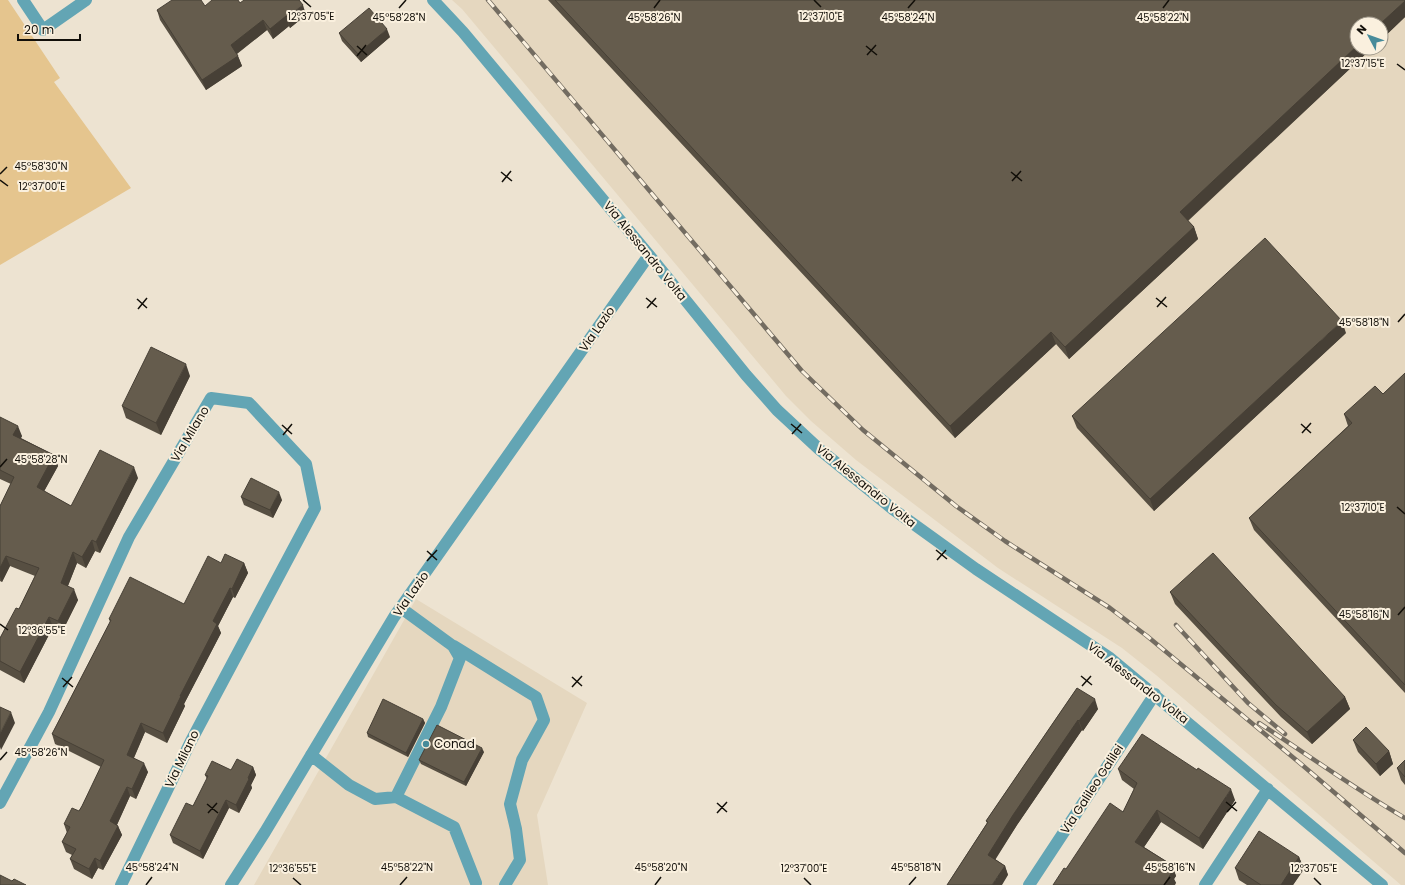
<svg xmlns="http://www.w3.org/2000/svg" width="1405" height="885" font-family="Poppins,sans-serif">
	<rect width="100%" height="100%" fill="#ede3d1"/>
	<path fill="#e5d7bf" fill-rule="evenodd" d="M 452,0 L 1405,0 L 1405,885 L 1401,885 L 1156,675 L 1122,648 L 998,568 L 856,460 L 811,421 L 786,396 L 462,9 ZM 1357,24 L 1381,24 L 1381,48 L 1357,48 Z
		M 416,599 L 587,703 L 537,815 L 548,885 L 254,885 Z"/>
	<path fill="#e5c58e" d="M 0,0 L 8,0 L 60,78 L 54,82 L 131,188 L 0,265 Z"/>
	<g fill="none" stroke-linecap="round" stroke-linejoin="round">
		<path stroke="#63a5b4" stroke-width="12" d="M 23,0 L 43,30 L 86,0
			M 433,0 L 463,32 L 649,255 L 746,375 L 777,410 L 819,449 L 894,510 L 976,569 L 1110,658 L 1382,885
			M 454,646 L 536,697 L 544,720 L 522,760 L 510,804 L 516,829 L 520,860 L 505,885
			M 311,755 L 349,785 L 375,799 L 396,797 L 441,707 L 460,658 L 453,646 L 401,608
			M 396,797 L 454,827 L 476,883
			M 0,803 L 49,712 L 129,537 L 211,398 L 249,403 L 306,464 L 315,508 L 191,741 L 121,885
			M 231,885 L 265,832 L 394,617 L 649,255
			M 1029,885 L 1155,694
			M 1205,885 L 1268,789"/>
		<defs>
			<path id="rail" d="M 488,0 L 802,371 L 863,430 L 956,506 L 1005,541 L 1110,608 L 1147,636 L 1301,764 L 1405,853
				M 1176,625 L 1248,703 L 1285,734
				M 1259,723 C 1308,755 1355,789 1405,818"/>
		</defs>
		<use href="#rail" stroke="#736c61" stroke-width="4.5"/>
		<use href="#rail" stroke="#faf0de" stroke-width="3" stroke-dasharray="9" stroke-linecap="butt"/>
	</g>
	<path fill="#574f42" d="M 548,0 L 1405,0 L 1405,17 L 1381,40 L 1381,24 L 1357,48 L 1372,48 L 1188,221 L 1194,227 L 1198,239 L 1069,359 L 1056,344 L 955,438 Z
		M 240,3 L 306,15 L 290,28 L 289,26 L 273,39 L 267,30 L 237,54 L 242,66 L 206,90 L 160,20 L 157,10 Z
		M 339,33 L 390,37 L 361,62 L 342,41 Z
		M 1346,333 L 1154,511 L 1077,428 L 1072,416 Z
		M 1405,373 L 1405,693 L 1254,530 L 1249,518 L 1348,426 L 1344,414 L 1383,394 Z
		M 190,376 L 161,435 L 126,418 L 122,406 Z
		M 0,417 L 22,436 L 21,438 L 54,455 L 58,466 L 44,491 L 71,506 L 138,478 L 100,553 L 95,551 L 86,568 L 77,563 L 68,586 L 78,600 L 62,632 L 53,627 L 24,683 L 0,670 L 0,638 L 19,609 L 35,576 L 10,566 L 2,582 L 0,581 L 0,506 L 11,484 L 0,479 Z
		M 241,497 L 282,500 L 273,518 L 244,505 Z
		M 221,563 L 244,563 L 248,573 L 235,598 L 233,597 L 218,626 L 221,633 L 184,704 L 185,706 L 167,743 L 145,732 L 134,758 L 148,772 L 136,799 L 130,796 L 117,825 L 118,826 L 122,835 L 103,870 L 98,868 L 92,879 L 74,869 L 70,859 L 72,855 L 66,852 L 62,842 L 67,833 L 64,824 L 79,811 L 82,806 L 101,767 L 55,744 L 52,734 L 110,622 L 109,619 L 184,604 Z
		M 1170,592 L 1345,697 L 1350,709 L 1312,744 L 1281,717 L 1175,604 Z
		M 1077,688 L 1098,709 L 1083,731 L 1082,730 L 1017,825 L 995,859 L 1005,866 L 1008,875 L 947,885 L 987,823 L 986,821 Z
		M 423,719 L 425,723 L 408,757 L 368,737 L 367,733 Z
		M 1353,740 L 1389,751 L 1393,764 L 1380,776 L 1358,752 Z
		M 484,752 L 466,786 L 421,764 L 419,760 Z
		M 1405,760 L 1405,785 L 1401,780 L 1397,768 Z
		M 253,767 L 256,775 L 251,785 L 252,788 L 239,813 L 229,808 L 203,859 L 173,843 L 170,835 L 193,806 L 207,779 L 205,775 L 231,770 Z
		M 1118,769 L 1235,800 L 1203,849 L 1161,822 L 1144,847 L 1172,865 L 1176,876 L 1174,879 L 1176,883 L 1066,869 L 1123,812 L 1134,789 L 1122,780 Z
		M 1299,857 L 1304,869 L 1293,885 L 1247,885 L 1239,880 L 1235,868 Z"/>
	<path fill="#474036" d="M 1405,1 L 1405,17 L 1381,40 L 1381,24 L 1380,24 Z
		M 303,5 L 306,15 L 290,28 L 287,17 Z
		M 286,16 L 289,26 L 273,39 L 270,29 Z
		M 263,20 L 267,30 L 235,55 L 231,45 Z
		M 387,29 L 390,37 L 361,62 L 358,54 Z
		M 1357,46 L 1357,48 L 1372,48 L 1184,224 L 1180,212 Z
		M 238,56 L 242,66 L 206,90 L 202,80 Z
		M 1194,227 L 1198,239 L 1069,359 L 1065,347 Z
		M 1342,321 L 1346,333 L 1154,511 L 1150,499 Z
		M 1051,332 L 1056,344 L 955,438 L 950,426 Z
		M 186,364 L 190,376 L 161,435 L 156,423 Z
		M 18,426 L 22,436 L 17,445 L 13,435 Z
		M 54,455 L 58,466 L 41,497 L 37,487 Z
		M 134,467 L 138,478 L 100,553 L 96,542 Z
		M 279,492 L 282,500 L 273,518 L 270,510 Z
		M 92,540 L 95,551 L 86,568 L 82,557 Z
		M 73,552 L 77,563 L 65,593 L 61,583 Z
		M 6,556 L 10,566 L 2,582 L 0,577 L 0,568 Z
		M 244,563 L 248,573 L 235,598 L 232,589 Z
		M 230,588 L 233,597 L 218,626 L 221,633 L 184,704 L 185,706 L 167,743 L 163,733 L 213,621 Z
		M 74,589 L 78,600 L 62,632 L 58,621 Z
		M 49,617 L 53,627 L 24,683 L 20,672 Z
		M 1345,697 L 1350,709 L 1312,744 L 1307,732 Z
		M 1095,699 L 1098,709 L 1083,731 L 1079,721 Z
		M 11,712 L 15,723 L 1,750 L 0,747 L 0,734 Z
		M 423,719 L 425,723 L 408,757 L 406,753 Z
		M 1078,720 L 1082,730 L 1017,825 L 992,865 L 988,855 L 1013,815 Z
		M 141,723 L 145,732 L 131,764 L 127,755 Z
		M 482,748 L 484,752 L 466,786 L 464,782 Z
		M 1389,751 L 1393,764 L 1380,776 L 1376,764 Z
		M 144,763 L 148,772 L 136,799 L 132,789 Z
		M 253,767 L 256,775 L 251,785 L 252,788 L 239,813 L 236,805 L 248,778 Z
		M 127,787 L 130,796 L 114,831 L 110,821 Z
		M 1231,789 L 1235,800 L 1203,849 L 1199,838 Z
		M 226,800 L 229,808 L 203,859 L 200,851 Z
		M 1157,810 L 1161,822 L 1140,853 L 1135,842 Z
		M 118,826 L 122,835 L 103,870 L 100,861 Z
		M 1299,857 L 1304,869 L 1293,885 L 1281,885 Z
		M 95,858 L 98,868 L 92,879 L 89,869 Z
		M 1172,865 L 1176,876 L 1174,879 L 1176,883 L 1175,885 L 1164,885 L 1169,870 Z
		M 1005,866 L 1008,875 L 1002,885 L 992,885 Z"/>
	<path fill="#655c4d" stroke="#474036" d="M 172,0 L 201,0 L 205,6 L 212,0 L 238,0 L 240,3 L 244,0 L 299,0 L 303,5 L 287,17 L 286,16 L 270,29 L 263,20 L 231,45 L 238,56 L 202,80 L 157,10 Z
		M 555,0 L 1405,0 L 1405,1 L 1380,24 L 1357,24 L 1357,46 L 1180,212 L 1194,227 L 1065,347 L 1051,332 L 950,426 Z
		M 369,8 L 387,29 L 358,54 L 339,33 Z
		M 1265,238 L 1342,321 L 1150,499 L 1072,416 Z
		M 151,347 L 186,364 L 156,423 L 122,406 Z
		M 1405,373 L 1405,685 L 1249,518 L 1352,423 L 1344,414 L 1375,386 L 1383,394 Z
		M 0,417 L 18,426 L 13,435 L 54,455 L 37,487 L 71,506 L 100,450 L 134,467 L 96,542 L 92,540 L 82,557 L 73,552 L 61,583 L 74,589 L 58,621 L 49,617 L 20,672 L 0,661 L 0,638 L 16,608 L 19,609 L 39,568 L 6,556 L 0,568 L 0,506 L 14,477 L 0,470 Z
		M 251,478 L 279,492 L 270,510 L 241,497 Z
		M 1213,553 L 1345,697 L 1307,732 L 1276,705 L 1170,592 Z
		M 225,554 L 244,563 L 232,589 L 230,588 L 213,621 L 217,624 L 180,696 L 181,696 L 163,733 L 141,723 L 127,755 L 144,763 L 132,789 L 127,787 L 110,821 L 118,826 L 100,861 L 95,858 L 89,869 L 70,859 L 76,849 L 62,842 L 70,827 L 64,824 L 72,808 L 79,811 L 82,806 L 104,760 L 52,734 L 111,620 L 109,619 L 130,577 L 184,604 L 208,556 L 221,563 Z
		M 1077,688 L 1095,699 L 1079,721 L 1078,720 L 1013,815 L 988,855 L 1005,866 L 992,885 L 947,885 L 988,822 L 986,821 Z
		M 383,699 L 423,719 L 406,753 L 367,733 Z
		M 0,707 L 11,712 L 0,734 Z
		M 437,725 L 482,748 L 464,782 L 419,760 Z
		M 1366,727 L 1389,751 L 1376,764 L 1353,740 Z
		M 1142,734 L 1197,770 L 1198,768 L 1231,789 L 1199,838 L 1157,810 L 1135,842 L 1172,865 L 1169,870 L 1172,872 L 1164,885 L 1053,885 L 1064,868 L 1066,869 L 1110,803 L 1123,812 L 1137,783 L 1118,769 Z
		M 237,759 L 253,767 L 248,778 L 249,779 L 236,805 L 226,800 L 200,851 L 170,835 L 186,803 L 193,806 L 208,776 L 205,775 L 212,761 L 231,770 Z
		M 1405,760 L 1405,777 L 1397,768 Z
		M 1259,831 L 1299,857 L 1281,885 L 1261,885 L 1235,868 Z
		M 0,875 L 12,881 L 14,879 L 26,885 L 0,885 Z"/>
	<path fill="none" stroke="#120f09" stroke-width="1.5" d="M 303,0 L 311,7M 814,0 L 821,7M 399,8 L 406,0M 654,8 L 660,0M 908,8 L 915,0M 1163,8 L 1169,0M 357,46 L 367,55M 866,46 L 877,55M 867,55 L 876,45M 357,56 L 366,45M 1397,64 L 1405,70M 501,172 L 512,181M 1011,172 L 1022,181M 0,174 L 7,167M 0,180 L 8,186M 1012,181 L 1021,171M 502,182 L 511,171M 646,298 L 657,307M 1156,298 L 1167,307M 137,299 L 147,308M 1157,307 L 1166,297M 647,308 L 656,298M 138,309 L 147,298M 1398,322 L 1405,314M 791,424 L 802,433M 1301,424 L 1311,433M 282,425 L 292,434M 1302,433 L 1311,423M 792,434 L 801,424M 283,435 L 292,424M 0,467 L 7,459M 1397,507 L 1405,514M 936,550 L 947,559M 427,551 L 437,560M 937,560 L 946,550M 427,561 L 437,550M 1398,615 L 1405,607M 0,624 L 8,630M 1081,676 L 1092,685M 572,677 L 582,686M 62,678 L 73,687M 1082,686 L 1091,676M 63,687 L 72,677M 572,687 L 582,676M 0,760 L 7,752M 1226,802 L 1237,811M 717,803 L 727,812M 207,804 L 218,813M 1227,812 L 1236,802M 208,813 L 217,803M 717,813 L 727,802M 293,878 L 301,885M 804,878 L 811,885M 1314,878 L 1321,885M 146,885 L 152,877M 400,885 L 407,877M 655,885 L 661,877M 909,885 L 916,877M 1164,885 L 1170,877"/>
	<circle fill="#478b9a" stroke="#faf0de" stroke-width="1.5" cx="426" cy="744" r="4"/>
	<g text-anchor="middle" stroke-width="4" stroke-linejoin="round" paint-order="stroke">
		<g font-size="12" fill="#120f09" stroke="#faf0de">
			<text transform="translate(645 251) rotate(51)" y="4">Via Alessandro Volta</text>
			<text transform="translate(597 329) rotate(-55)" y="4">Via Lazio</text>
			<text transform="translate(190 434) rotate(-59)" y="4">Via Milano</text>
			<text transform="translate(866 486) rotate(39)" y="4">Via Alessandro Volta</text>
			<text transform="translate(411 594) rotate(-55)" y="4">Via Lazio</text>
			<text transform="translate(1138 683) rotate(38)" y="4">Via Alessandro Volta</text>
			<text transform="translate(182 759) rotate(-64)" y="4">Via Milano</text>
			<text transform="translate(1092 789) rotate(-57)" y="4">Via Galileo Galilei</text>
		</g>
		<g font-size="12" fill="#120f09" stroke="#faf0de" text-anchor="start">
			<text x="434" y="748">Conad</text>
		</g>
	</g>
	<g font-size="10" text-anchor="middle" fill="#120f09" stroke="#faf0de" stroke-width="4" stroke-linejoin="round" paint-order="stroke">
		<text x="311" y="20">12°37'05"E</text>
		<text x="821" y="20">12°37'10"E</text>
		<text x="908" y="21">45°58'24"N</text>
		<text x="1163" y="21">45°58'22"N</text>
		<text x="399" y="21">45°58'28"N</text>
		<text x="654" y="21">45°58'26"N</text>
		<text x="1363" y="67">12°37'15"E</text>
		<text x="41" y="170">45°58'30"N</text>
		<text x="42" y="190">12°37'00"E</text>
		<text x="1364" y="326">45°58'18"N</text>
		<text x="41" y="463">45°58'28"N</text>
		<text x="1363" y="511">12°37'10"E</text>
		<text x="1364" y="618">45°58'16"N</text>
		<text x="42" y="634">12°36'55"E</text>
		<text x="41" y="756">45°58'26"N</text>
		<text x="152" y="871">45°58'24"N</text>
		<text x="407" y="871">45°58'22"N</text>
		<text x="661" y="871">45°58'20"N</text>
		<text x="916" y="871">45°58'18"N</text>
		<text x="1170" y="871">45°58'16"N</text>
		<text x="293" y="872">12°36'55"E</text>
		<text x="804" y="872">12°37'00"E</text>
		<text x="1314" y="872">12°37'05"E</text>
	</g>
	<g transform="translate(1369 36) rotate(311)"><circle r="19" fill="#faf0de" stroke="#9d9689"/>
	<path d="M0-3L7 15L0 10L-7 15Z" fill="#478b9a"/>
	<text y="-6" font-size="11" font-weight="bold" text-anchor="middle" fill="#120f09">N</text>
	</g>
	<path d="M18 34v6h62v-6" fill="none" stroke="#120f09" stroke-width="2"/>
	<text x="24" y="34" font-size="12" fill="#120f09" stroke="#faf0de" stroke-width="3" paint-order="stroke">20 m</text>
</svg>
